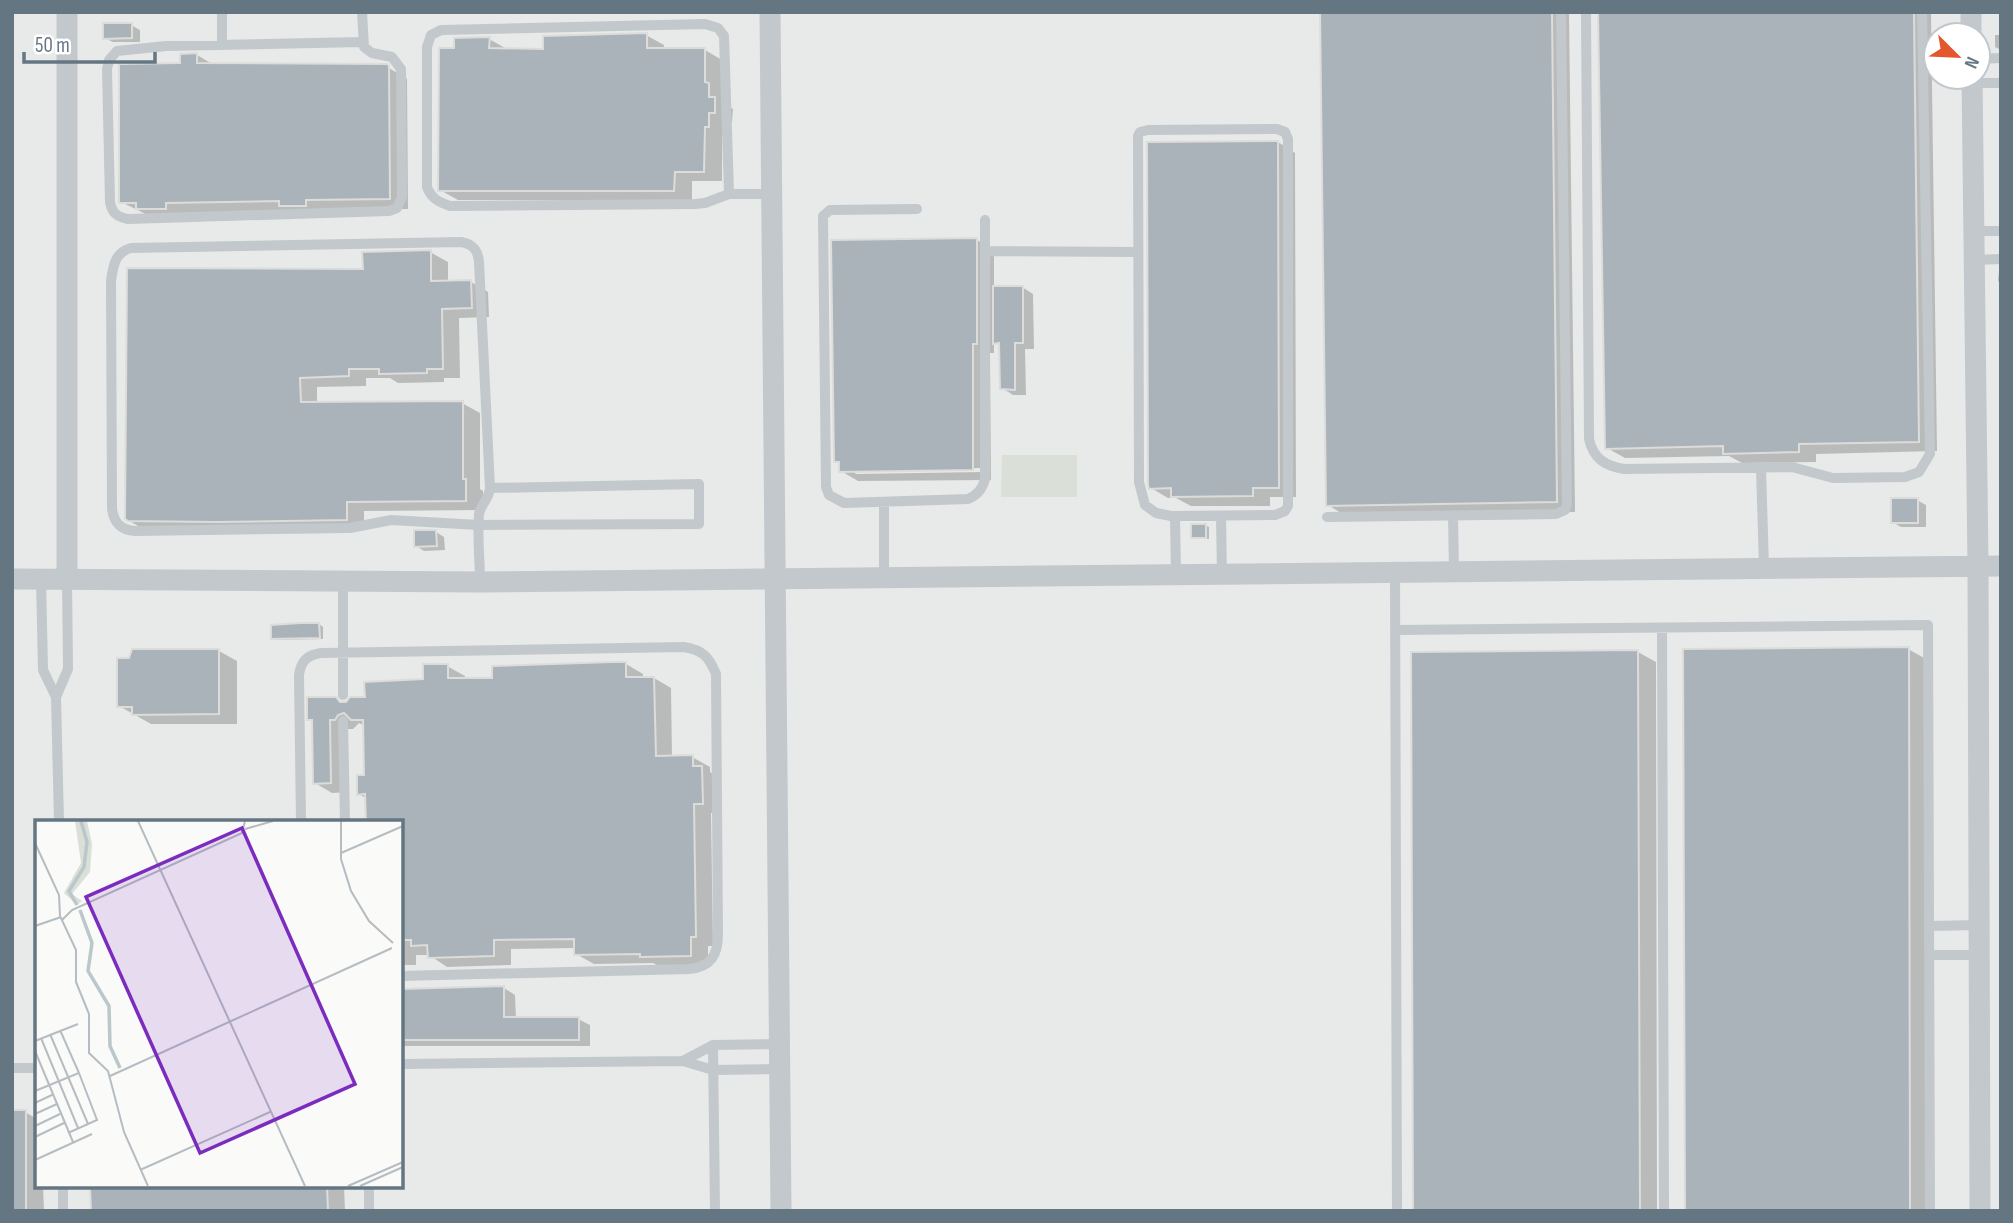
<svg xmlns="http://www.w3.org/2000/svg" width="2013" height="1223" font-family="'Sofia Sans Condensed',sans-serif">
	<rect width="100%" height="100%" fill="#fafaf8"/>
	<path fill="#e8e9e9" fill-rule="evenodd" d="M 12,12 L 2001,12 L 2001,1211 L 12,1211 ZM 1936,35 L 1978,35 L 1978,77 L 1936,77 ZM 37,822 L 401,822 L 401,1186 L 37,1186 Z"/>
	<path fill="#dadfd7" d="M 1002,455 L 1077,455 L 1077,497 L 1001,497 Z"/>
	<path fill="#0003" fill-rule="evenodd" d="M 1322,12 L 1569,12 L 1575,512 L 1346,516 L 1328,505 Z
		M 1600,12 L 1931,12 L 1937,451 L 1816,454 L 1816,462 L 1742,463 L 1729,456 L 1625,458 L 1607,448 Z
		M 131,25 L 140,30 L 140,42 L 113,42 L 104,38 Z
		M 646,35 L 664,45 L 664,50 L 705,50 L 722,60 L 726,105 L 733,109 L 732,122 L 726,122 L 722,136 L 722,181 L 692,181 L 692,200 L 458,200 L 440,190 L 456,50 L 489,39 L 507,49 L 545,50 Z
		M 1995,35 L 2001,35 L 2001,50 L 1995,47 Z
		M 197,55 L 214,65 L 384,65 L 407,79 L 408,209 L 323,210 L 156,219 L 121,202 L 182,65 Z
		M 1278,142 L 1295,153 L 1296,497 L 1270,497 L 1270,506 L 1191,506 L 1176,498 L 1168,498 L 1151,488 Z
		M 977,240 L 994,250 L 994,288 L 1022,287 L 1033,294 L 1034,349 L 1025,349 L 1026,395 L 1013,395 L 1002,388 L 1001,346 L 994,342 L 994,353 L 990,353 L 991,480 L 858,481 L 841,471 L 841,464 L 835,461 ZM 982,468 L 982,472 L 856,474 L 852,470 Z
		M 430,252 L 448,262 L 448,283 L 471,282 L 488,292 L 489,317 L 459,318 L 460,378 L 444,378 L 444,382 L 398,383 L 390,378 L 366,378 L 366,386 L 317,387 L 317,404 L 462,403 L 480,413 L 480,489 L 483,491 L 483,510 L 364,511 L 364,529 L 145,530 L 128,520 L 364,271 Z
		M 1999,271 L 2001,271 L 2001,283 L 1998,281 Z
		M 1917,500 L 1926,505 L 1926,527 L 1901,527 L 1892,522 Z
		M 1205,525 L 1209,527 L 1209,539 L 1193,537 Z
		M 436,532 L 444,537 L 445,550 L 424,551 L 416,546 Z
		M 319,624 L 323,627 L 323,639 L 276,640 L 273,638 Z
		M 1908,649 L 1926,659 L 1928,1211 L 1687,1211 Z
		M 219,651 L 237,661 L 237,724 L 151,724 L 119,706 Z
		M 1638,652 L 1656,662 L 1657,1211 L 1415,1211 Z
		M 626,664 L 643,674 L 643,679 L 654,678 L 671,688 L 672,757 L 692,757 L 710,767 L 710,772 L 719,778 L 720,813 L 711,813 L 713,946 L 708,946 L 708,965 L 659,966 L 653,963 L 594,964 L 576,954 L 576,948 L 511,949 L 511,965 L 447,967 L 429,955 L 416,955 L 416,965 L 401,965 L 401,822 L 367,822 L 367,799 L 359,794 L 366,777 L 365,726 L 359,723 L 353,729 L 347,729 L 348,792 L 332,793 L 315,783 L 314,722 L 309,719 L 335,699 L 344,704 L 367,698 L 425,680 L 447,666 L 465,676 L 465,680 L 494,679 Z
		M 504,988 L 515,995 L 516,1019 L 578,1019 L 590,1025 L 590,1046 L 401,1046 L 401,991 Z
		M 25,1112 L 37,1119 L 37,1186 L 43,1186 L 44,1211 L 12,1211 Z
		M 92,1186 L 344,1186 L 345,1211 L 92,1211 Z"/>
	<path fill="#aab3b9" stroke="#dcdcda" stroke-width="2" d="M 1320,12 L 1552,12 L 1557,502 L 1326,506 Z
		M 1598,12 L 1914,12 L 1919,442 L 1799,444 L 1799,452 L 1723,454 L 1723,446 L 1605,449 Z
		M 103,23 L 132,23 L 132,38 L 103,39 Z
		M 647,33 L 647,48 L 705,48 L 705,82 L 709,83 L 709,97 L 715,97 L 715,113 L 709,113 L 709,127 L 705,127 L 704,172 L 675,172 L 674,191 L 438,191 L 439,48 L 454,48 L 454,38 L 490,37 L 489,48 L 543,49 L 543,36 Z
		M 197,53 L 197,63 L 388,64 L 389,67 L 390,199 L 306,200 L 306,206 L 279,206 L 279,201 L 166,203 L 166,209 L 136,209 L 136,203 L 119,203 L 119,64 L 180,63 L 180,54 Z
		M 1278,141 L 1279,488 L 1253,488 L 1253,496 L 1171,497 L 1171,488 L 1149,489 L 1148,485 L 1147,142 Z
		M 977,238 L 977,344 L 973,344 L 973,470 L 839,472 L 839,462 L 834,462 L 831,240 Z
		M 431,250 L 431,281 L 471,280 L 472,308 L 442,309 L 443,369 L 427,369 L 427,373 L 379,374 L 379,369 L 349,369 L 349,376 L 300,378 L 301,402 L 463,401 L 463,479 L 466,479 L 466,501 L 347,502 L 347,520 L 217,522 L 128,521 L 125,519 L 127,268 L 363,269 L 362,252 Z
		M 993,286 L 1023,286 L 1023,343 L 1015,343 L 1015,390 L 1000,389 L 999,343 L 993,344 Z
		M 1891,498 L 1918,498 L 1918,523 L 1891,523 Z
		M 1191,524 L 1206,524 L 1206,538 L 1191,538 Z
		M 414,530 L 436,530 L 437,546 L 414,547 Z
		M 300,623 L 319,623 L 320,638 L 271,639 L 271,625 Z
		M 1909,647 L 1910,1211 L 1685,1211 L 1683,649 Z
		M 132,649 L 219,649 L 219,714 L 132,715 L 132,707 L 117,707 L 117,658 L 129,658 Z
		M 1638,650 L 1640,1211 L 1413,1211 L 1411,652 Z
		M 612,662 L 626,662 L 626,677 L 654,677 L 656,756 L 693,755 L 693,766 L 702,766 L 703,804 L 694,804 L 696,937 L 691,937 L 691,956 L 640,957 L 640,954 L 574,955 L 574,939 L 494,940 L 494,956 L 428,958 L 427,945 L 411,946 L 411,940 L 401,940 L 401,822 L 366,822 L 365,794 L 357,795 L 357,775 L 364,775 L 363,720 L 351,720 L 344,713 L 338,715 L 335,720 L 330,720 L 331,783 L 313,784 L 312,720 L 307,720 L 307,697 L 336,697 L 340,702 L 346,702 L 350,697 L 365,697 L 364,682 L 423,679 L 423,664 L 448,664 L 448,678 L 492,678 L 492,666 Z
		M 504,986 L 504,1017 L 579,1017 L 579,1040 L 401,1040 L 401,989 Z
		M 12,1110 L 26,1110 L 26,1211 L 12,1211 Z
		M 90,1186 L 327,1186 L 328,1211 L 91,1211 Z"/>
	<g fill="none" stroke-linecap="round" stroke-linejoin="round">
		<path stroke="#c3c8cc" stroke-width="10" d="M 222,12 L 222,45
			M 1586,12 L 1589,439 C 1593,458 1605,466 1624,469 L 1792,467 L 1833,478 L 1905,477 L 1919,472 L 1930,454 L 1922,12
			M 362,42 L 166,46 L 117,51 L 109,60 L 107,69 L 110,202 C 112,213 117,217 128,219 L 389,211 L 397,208 L 402,197 L 401,69 L 392,57 L 372,53 L 364,47 L 362,12
			M 1978,59 L 2001,58
			M 1972,83 L 2001,83
			M 1277,129 L 1285,132 L 1288,139 L 1288,506 L 1285,511 L 1275,515 L 1171,516 L 1156,513 L 1145,505 L 1139,482 L 1138,136 L 1140,132 L 1148,130 Z
			M 729,194 L 724,36 L 718,28 L 705,24 L 441,30 L 431,35 L 427,47 L 427,187 C 431,198 438,202 450,206 L 695,204 L 705,203 L 729,194 L 772,194
			M 917,209 L 830,210 L 823,216 L 826,487 L 829,495 L 844,503 L 968,499 C 977,495 982,490 985,479 L 985,220
			M 1974,231 L 2001,231
			M 985,251 L 1137,252
			M 1974,260 L 2001,259
			M 1761,468 L 1764,567
			M 884,502 L 884,577
			M 1453,515 L 1454,571
			M 1175,516 L 1176,574
			M 1221,516 L 1222,574
			M 1327,517 L 1556,514 L 1565,510 L 1567,505 L 1561,12
			M 1395,572 L 1397,1211
			M 41,578 L 43,670 L 56,697 L 59,822
			M 343,581 L 343,695
			M 480,582 C 480,560 477,536 479,514 C 481,504 489,499 490,488 L 479,262 C 478,250 473,244 461,242 L 131,248 C 115,252 113,266 111,281 L 112,509 C 114,523 121,530 135,531 L 350,528 L 391,520 L 479,525 L 699,524 L 699,484 L 490,488
			M 1662,628 L 1664,1211
			M 1395,630 L 1928,625 L 1930,1211
			M 56,697 L 68,669 L 67,578
			M 343,721 L 345,822
			M 301,822 L 299,675 C 301,661 307,655 321,653 L 684,647 C 703,650 709,657 716,674 L 718,934 C 718,955 711,967 689,969 L 401,976
			M 1929,926 L 1980,925
			M 1929,955 L 1980,955
			M 713,1045 L 715,1211
			M 683,1061 L 713,1045 L 780,1044
			M 401,1064 L 683,1061 L 713,1070 L 781,1069
			M 12,1068 L 37,1068
			M 63,1186 L 63,1211
			M 369,1186 L 369,1211"/>
		<path stroke="#c3c8cc" stroke-width="21" d="M 770,12 L 781,1211
			M 1971,12 L 1971,35
			M 1972,77 L 1978,566 L 1980,1211
			M 67,578 L 67,12
			M 12,579 L 480,582 L 2001,566"/>
	</g>
	<g transform="translate(35 820)">
		<rect width="368" height="368" fill="#fafaf8"/>
		<path d="M 40,1 L 52,1 L 57,24 L 55,52 L 37,74 L 47,81 L 42,85 L 29,73 L 46,43 Z" fill="#dadfd7"/>
		<path fill="none" stroke="#bbc7cb" stroke-width="3.5" d="M 42,85 L 34,71 L 49,47 L 52,22 L 46,1M 45,90 L 57,123 L 53,151 L 74,186 L 75,226 L 85,248"/>
		<path fill="none" stroke="#b5bdc2" stroke-width="2" d="M 103,1 L 270,366M 306,1 L 306,39 L 316,71 L 334,101 L 358,123M 210,9 L 238,1M 0,23 L 24,75 L 25,96 L 41,130 L 41,162 L 54,194 L 54,233 L 73,251 L 89,312 L 113,366M 306,33 L 368,6M 27,100 L 37,90 L 207,13 L 210,1M 0,106 L 26,97M 15,214 L 53,304M 6,218 L 43,308M 0,221 L 43,204M 0,231 L 38,322M 75,256 L 357,128M 0,271 L 44,253 L 25,210M 0,283 L 19,274M 0,294 L 22,284M 0,306 L 25,294M 33,313 L 62,300 L 44,253M 0,317 L 29,303M 0,340 L 57,314M 105,350 L 235,292M 313,366 L 368,342M 325,366 L 368,347"/>
		<path fill="#7b2cbf" fill-opacity="0.15" stroke="#7b2cbf" stroke-width="3.5" d="M 207,8 L 320,264 L 165,333 L 51,77 Z"/>
		<rect width="368" height="368" fill="none" stroke="#657683" stroke-width="3.5"/>
	</g>
	<rect width="2013" height="1223" fill="none" stroke="#657683" stroke-width="28"/>
	<g transform="translate(1957 56) rotate(114)"><circle r="33" fill="#ffffff" stroke="#c1c8cd" stroke-width="2"/>
	<path d="M0-5L12 26L0 18L-12 26Z" fill="#e4572e"/>
	<text y="-10" font-size="19" font-weight="bold" text-anchor="middle" fill="#657683">N</text>
	</g>
	<path d="M24 52v10h131v-10" fill="none" stroke="#657683" stroke-width="3.5"/>
	<text x="35" y="52" font-size="21" fill="#657683" stroke="#ffffff" stroke-width="5" paint-order="stroke">50 m</text>
</svg>
